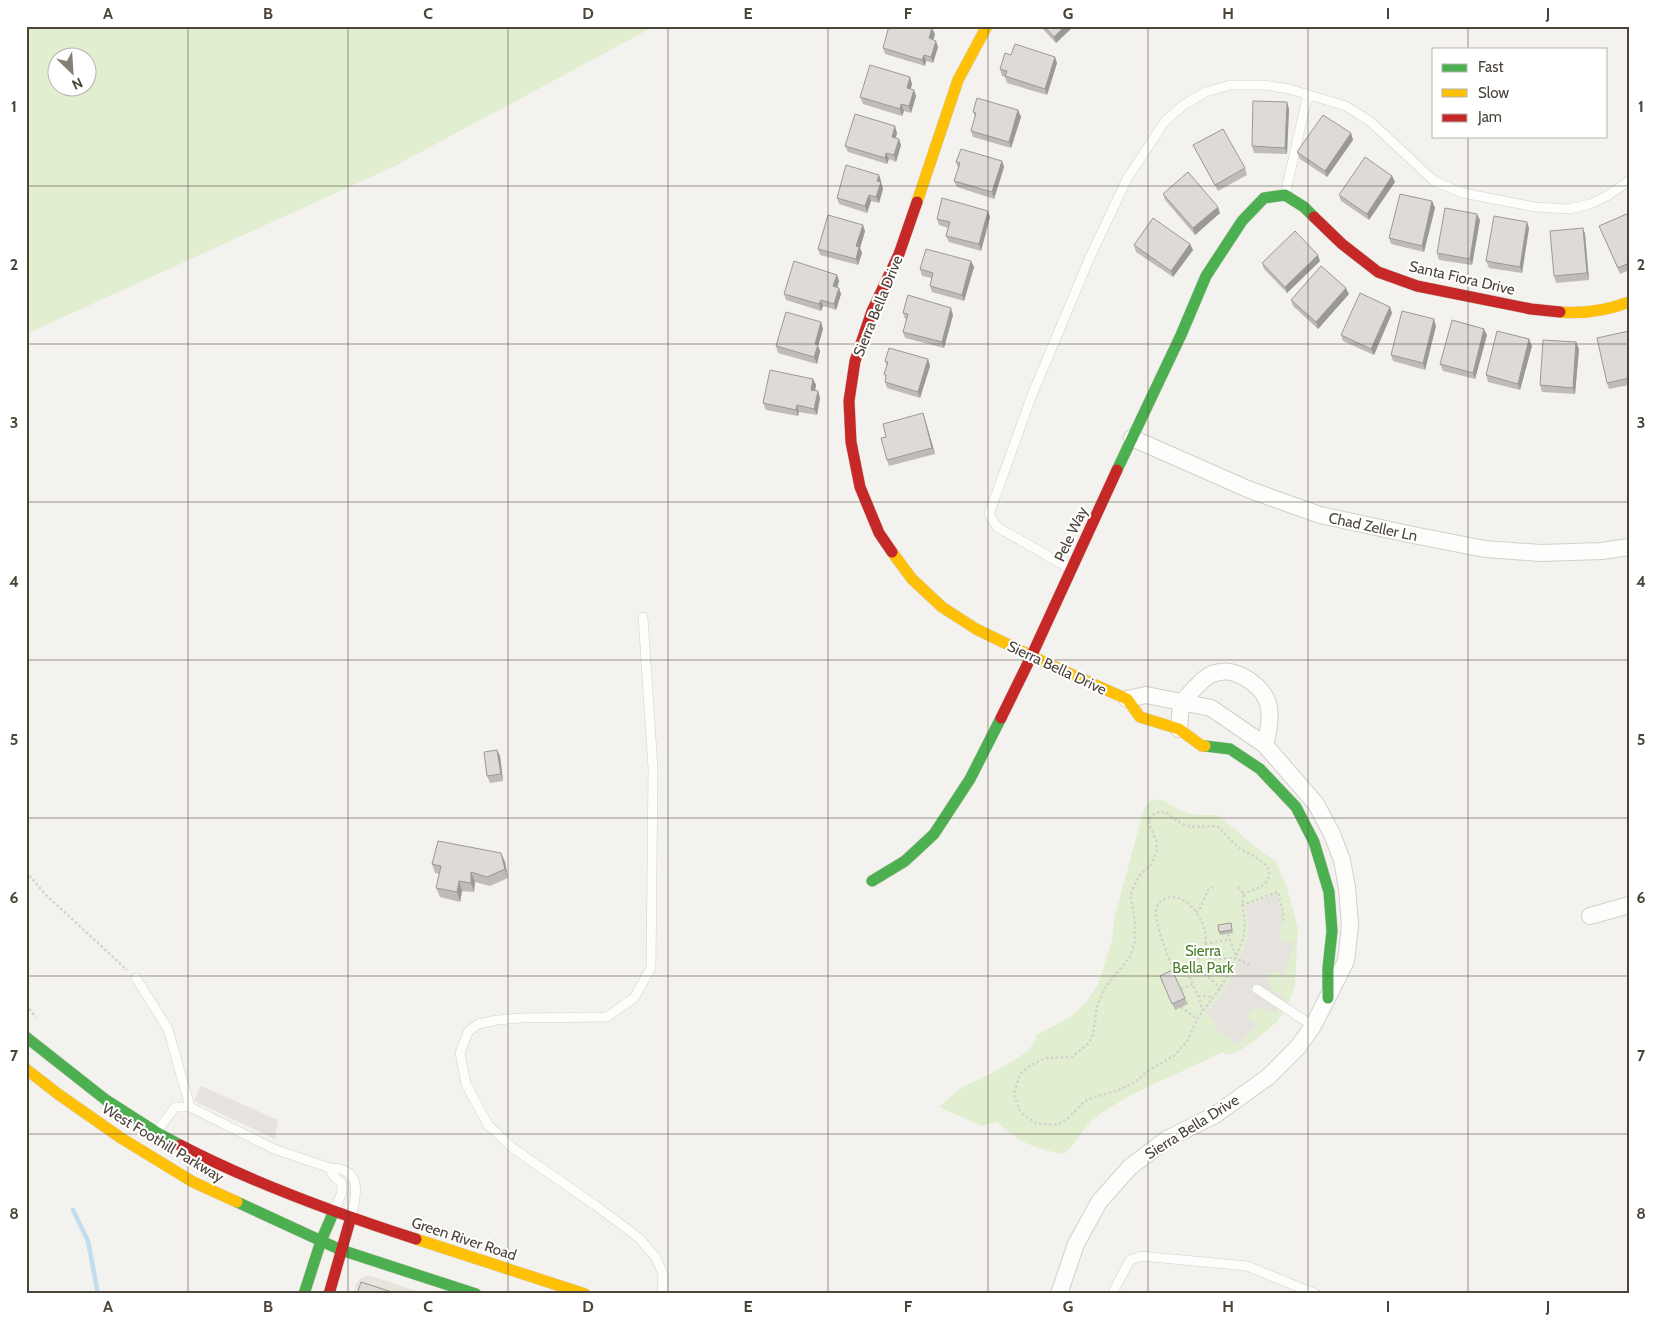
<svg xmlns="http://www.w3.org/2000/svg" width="1655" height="1320" font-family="Cabin,sans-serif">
	<rect width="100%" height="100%" fill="#f4f2ee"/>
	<path fill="#e7e4dc" d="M 365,1276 L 371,1276 L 426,1294 L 353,1294 L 356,1284 L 360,1279 Z"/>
	<path fill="#e1eecf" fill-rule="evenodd" d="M 26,26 L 655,26 L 395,166 L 26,334 ZM 58,58 L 88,58 L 88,88 L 58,88 Z
		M 1160,799 L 1182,811 L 1196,815 L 1218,815 L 1253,845 L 1276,862 L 1287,888 L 1298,928 L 1295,985 L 1291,997 L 1278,1021 L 1256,1039 L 1238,1052 L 1229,1055 L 1222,1052 C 1179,1075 1132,1089 1094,1119 C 1082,1129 1076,1145 1064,1154 C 1035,1149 1018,1142 997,1122 L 982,1126 L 939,1107 C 947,1101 955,1091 963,1087 C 978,1080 1028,1057 1034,1042 C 1036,1040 1036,1037 1036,1035 L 1071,1017 L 1087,1001 L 1098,985 L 1112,940 L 1115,915 L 1144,809 L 1150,801 Z"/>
	<path fill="#e6e3df" d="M 1277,894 L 1282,919 L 1280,940 L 1294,943 L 1284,975 L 1271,971 L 1268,980 L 1272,990 L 1285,997 L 1276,1014 L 1263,1008 L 1252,1009 L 1246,1016 L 1256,1025 L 1237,1046 L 1229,1037 L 1226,1038 L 1213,1026 L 1215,1023 L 1206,1013 L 1225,989 L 1233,974 L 1242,954 L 1248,933 L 1248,920 L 1245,906 Z
		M 201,1086 L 278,1120 L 275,1139 L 194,1101 Z"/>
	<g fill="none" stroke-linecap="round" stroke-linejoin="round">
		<path stroke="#c0ddf1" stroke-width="4.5" d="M 73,1210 L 88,1241 L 98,1294"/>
		<defs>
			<path id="lane" d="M 1285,195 L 1308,94
				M 1071,569 L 997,527 L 989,514 L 1032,395 L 1090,257 L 1127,179 L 1165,121 L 1185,104 L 1206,92 L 1230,85 L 1264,85 L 1289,89 L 1346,106 L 1371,122 L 1434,181 L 1463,193 L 1535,207 L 1569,209 L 1590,204 L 1607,196 L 1629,181
				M 643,617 L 653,768 L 651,968 L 634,998 L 607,1017 L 521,1018 L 497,1020 L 478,1024 L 468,1032 L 460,1053 L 466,1084 L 488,1125 L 514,1149 L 595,1205 L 639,1238 L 656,1258 L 663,1274 L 662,1294
				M 136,978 L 168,1029 L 190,1107 L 175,1107 L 158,1130
				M 1257,989 L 1313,1026
				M 190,1107 L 274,1149 L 330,1168
				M 335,1209 L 342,1192 L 342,1184 L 332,1174 L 330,1168 C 362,1168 357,1193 352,1215
				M 1112,1294 L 1130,1260 L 1141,1256 L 1247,1266 L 1316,1294"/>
			<path id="street" d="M 1132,438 L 1250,490 L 1320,515 L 1418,536 L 1485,549 L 1541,553 L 1602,551 L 1629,547
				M 1179,729 L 1181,703 C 1188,696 1203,677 1212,674 C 1224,670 1231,671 1242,676 C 1274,693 1273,714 1265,745
				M 1590,916 L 1629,905
				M 1059,1294 L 1076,1244 L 1099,1202 L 1130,1167 L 1167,1139 L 1215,1115 L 1268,1077 L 1298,1047 L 1313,1026 L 1346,961 L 1350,925 L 1347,888 L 1342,860 L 1332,834 L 1316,804 L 1265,745 L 1211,708 L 1146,695 L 1127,699"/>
			<path id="fast" d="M 1117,470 L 1181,335 L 1206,276 L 1242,221 L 1264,198 L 1285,195 L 1304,207 L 1314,217
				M 1205,746 L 1230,749 L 1260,769 L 1296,807 L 1314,842 L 1329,892 L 1332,931 L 1328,968 L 1328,998
				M 872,881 L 905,861 L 934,834 L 970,779 L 1001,718
				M 26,1037 L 106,1100 L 156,1132 L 180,1145
				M 237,1202 L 341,1250 L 476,1294
				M 304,1294 L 321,1241 L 334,1211"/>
			<path id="slow" d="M 917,202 L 958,80 L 987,26
				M 1560,312 C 1583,314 1608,310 1629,302
				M 892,552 L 912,579 L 942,607 L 976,629 L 1048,664 L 1127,699 L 1140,717 L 1179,729 L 1202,746 L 1205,746
				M 26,1069 L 58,1094 L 121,1138 L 193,1182 L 237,1202
				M 416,1239 L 585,1294"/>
			<path id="jam" d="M 1314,217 L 1342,244 L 1378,272 L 1417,286 L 1531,309 L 1560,312
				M 892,552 L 879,533 L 860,487 L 851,442 L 849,401 L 855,361 L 872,311 L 899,254 L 917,202
				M 1001,718 L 1031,657 L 1117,470
				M 180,1145 C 255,1184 335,1213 416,1239
				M 329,1294 L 351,1217"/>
		</defs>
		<use href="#lane" stroke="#d2d0cb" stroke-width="10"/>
		<use href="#street" stroke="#d2d0cb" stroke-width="18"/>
		<use href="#fast" stroke="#d3cfc5" stroke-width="12"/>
		<use href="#slow" stroke="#d3cfc5" stroke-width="12"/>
		<use href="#jam" stroke="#d3cfc5" stroke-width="12"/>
		<path stroke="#d3d2cc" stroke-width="2.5" stroke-dasharray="2.5 2.5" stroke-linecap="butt" d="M 26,872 L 46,895 L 127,970
			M 1238,887 L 1244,894 L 1242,905 L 1245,924 L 1243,939 L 1230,972 L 1220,988 L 1197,1019 L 1188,1040 L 1175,1055 L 1146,1072 L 1135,1082 L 1119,1090 L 1091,1098 L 1084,1102 L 1068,1118 L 1061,1123 L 1053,1125 L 1036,1123 L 1024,1115 L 1019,1109 L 1014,1094 L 1020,1074 L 1033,1064 L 1046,1058 L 1072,1057 L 1089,1043 L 1093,1034 L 1097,1006 L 1104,989 L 1130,957 L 1135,941 L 1135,922 L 1131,898 L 1132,890 L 1139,876 L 1151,865 L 1157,850 L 1156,840 L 1149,825 L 1149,819 L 1155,813 L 1166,812 C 1186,830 1192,827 1217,826 C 1225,833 1231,842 1240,848 C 1248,855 1278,864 1267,881 C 1261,889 1252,889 1244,894
			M 1242,905 L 1278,892 L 1282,908 L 1284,922
			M 1196,912 L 1199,911 L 1208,890 L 1213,887
			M 1228,934 L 1236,956
			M 1205,944 L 1230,939
			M 1203,954 L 1194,963 L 1174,970 C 1169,959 1152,919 1157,907 C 1158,903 1161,901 1164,899 C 1184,890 1201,915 1205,931 C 1207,938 1205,947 1203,954 L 1212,959 L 1235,958 L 1251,966
			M 1194,963 L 1220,988
			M 1185,968 L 1198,996 L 1203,1011
			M 1181,989 L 1193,984
			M 1198,996 L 1214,997
			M 26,1005 L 36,1017
			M 1181,1007 L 1197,1019"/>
		<use href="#lane" stroke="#fdfdfc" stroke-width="9"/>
		<use href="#street" stroke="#fdfdfc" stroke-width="16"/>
		<use href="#fast" stroke="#4caf50" stroke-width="11"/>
		<use href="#slow" stroke="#ffc107" stroke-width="11"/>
		<use href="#jam" stroke="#c62828" stroke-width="11"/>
	</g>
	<path fill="#bfbcb8" d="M 1040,26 L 1074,26 L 1056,43 Z
		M 935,34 L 933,40 L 938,47 L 933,63 L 926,61 L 925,66 L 885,54 L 883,48 Z
		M 1011,55 L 1057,63 L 1047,95 L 1007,83 L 1005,77 L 1002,76 L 1000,69 Z
		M 912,84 L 911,89 L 914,90 L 916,96 L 911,113 L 904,111 L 902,116 L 863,104 L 860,97 Z
		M 1289,109 L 1287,154 L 1254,153 L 1252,146 Z
		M 1018,110 L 1021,117 L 1011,148 L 973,137 L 971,131 L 975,117 L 973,112 Z
		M 897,133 L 896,138 L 901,145 L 896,162 L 889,159 L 887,164 L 848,152 L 845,146 Z
		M 1351,133 L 1353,140 L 1327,177 L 1300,159 L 1297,152 Z
		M 1193,145 L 1245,168 L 1247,175 L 1218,191 L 1196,151 Z
		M 1002,161 L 1004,167 L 994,199 L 957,187 L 954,181 L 958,168 L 956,162 Z
		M 879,175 L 883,189 L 879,203 L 871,201 L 867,213 L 839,204 L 837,198 Z
		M 1392,176 L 1395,182 L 1369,220 L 1341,201 L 1339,195 Z
		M 1163,194 L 1220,213 L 1195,235 L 1165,200 Z
		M 1432,201 L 1435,208 L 1424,252 L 1391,244 L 1389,238 Z
		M 988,211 L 990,217 L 981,251 L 949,242 L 946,236 L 948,228 L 939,225 L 937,219 Z
		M 1629,213 L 1629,270 L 1620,274 L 1599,226 Z
		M 1480,220 L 1472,265 L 1439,260 L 1437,253 Z
		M 1529,228 L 1522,273 L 1489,268 L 1486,261 Z
		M 1583,228 L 1585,234 L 1589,280 L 1556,283 L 1554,276 Z
		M 865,231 L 860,248 L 862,253 L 858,265 L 820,255 L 818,249 Z
		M 1190,244 L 1193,250 L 1173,277 L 1136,252 L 1134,245 Z
		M 971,261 L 974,267 L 964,301 L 932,292 L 930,286 L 932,278 L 922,276 L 920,269 Z
		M 1320,261 L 1287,293 L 1264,269 L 1262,263 Z
		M 837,275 L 839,281 L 837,287 L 841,294 L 836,310 L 823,306 L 821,311 L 786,300 L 784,294 Z
		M 1349,294 L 1318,329 L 1293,306 L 1291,300 Z
		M 903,313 L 953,315 L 944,348 L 905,338 L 903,332 L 907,319 L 905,319 Z
		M 1392,313 L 1374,355 L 1343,341 L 1341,335 Z
		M 821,322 L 823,329 L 818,346 L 820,351 L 817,364 L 778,353 L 776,346 Z
		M 1436,326 L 1425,370 L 1393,361 L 1391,355 Z
		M 1629,331 L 1629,385 L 1609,389 L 1607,383 Z
		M 1487,335 L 1475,379 L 1443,371 L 1440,364 Z
		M 1576,342 L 1579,349 L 1575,394 L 1542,392 L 1540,385 Z
		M 1532,346 L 1520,390 L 1488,382 L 1486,375 Z
		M 928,359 L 930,366 L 920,398 L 887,388 L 885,382 L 886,378 L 884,374 L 887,367 L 885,361 Z
		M 813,379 L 816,385 L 815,391 L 818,391 L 820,398 L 817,415 L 799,412 L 798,416 L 766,410 L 763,403 Z
		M 925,419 L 935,454 L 889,466 L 887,460 L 886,437 Z
		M 497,750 L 500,756 L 503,781 L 490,783 L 487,776 Z
		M 501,853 L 505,862 L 508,878 L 490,886 L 475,882 L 474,892 L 462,891 L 460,902 L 440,897 L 436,888 L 439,874 L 435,873 L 432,864 Z
		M 1231,923 L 1233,933 L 1220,935 L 1219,932 Z
		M 1160,976 L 1185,998 L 1188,1004 L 1175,1010 Z"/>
	<path fill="#9b9996" d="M 1065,26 L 1074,26 L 1056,43 L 1054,37 Z
		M 932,28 L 935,34 L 932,45 L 929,38 Z
		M 936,41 L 938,47 L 933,63 L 931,57 Z
		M 924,55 L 926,61 L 925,66 L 922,60 Z
		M 1055,57 L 1057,63 L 1047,95 L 1045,89 Z
		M 910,77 L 912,84 L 909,94 L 907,88 Z
		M 914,90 L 916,96 L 911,113 L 909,106 Z
		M 1287,102 L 1289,109 L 1287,154 L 1285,148 Z
		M 901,104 L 904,111 L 902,116 L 900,109 Z
		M 1018,110 L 1021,117 L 1011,148 L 1009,142 Z
		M 895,126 L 897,133 L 894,143 L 892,137 Z
		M 1351,133 L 1353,140 L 1327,177 L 1325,171 Z
		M 899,139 L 901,145 L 896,162 L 894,155 Z
		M 886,153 L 889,159 L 887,164 L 885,158 Z
		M 1002,161 L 1004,167 L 994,199 L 992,192 Z
		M 879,175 L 881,181 L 879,187 L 877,181 Z
		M 1392,176 L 1395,182 L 1369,220 L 1367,214 Z
		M 881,182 L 883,189 L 879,203 L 876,197 Z
		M 869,195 L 871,201 L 867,213 L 865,206 Z
		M 1432,201 L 1435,208 L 1424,252 L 1422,246 Z
		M 1218,207 L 1220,213 L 1195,235 L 1193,228 Z
		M 988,211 L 990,217 L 981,251 L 979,244 Z
		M 1477,214 L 1480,220 L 1472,265 L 1470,259 Z
		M 1527,222 L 1529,228 L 1522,273 L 1520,267 Z
		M 863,225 L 865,231 L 860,248 L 862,253 L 858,265 L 856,259 L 856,246 Z
		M 1583,228 L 1585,234 L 1589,280 L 1587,273 Z
		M 1190,244 L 1193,250 L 1173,277 L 1171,271 Z
		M 1318,255 L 1320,261 L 1287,293 L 1285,287 Z
		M 971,261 L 974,267 L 964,301 L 962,295 Z
		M 837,275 L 839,281 L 836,292 L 833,286 Z
		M 839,288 L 841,294 L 836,310 L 834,304 Z
		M 1346,288 L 1349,294 L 1318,329 L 1316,322 Z
		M 821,300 L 823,306 L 821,311 L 819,304 Z
		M 1390,307 L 1392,313 L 1374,355 L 1371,349 Z
		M 951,308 L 953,315 L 944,348 L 942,342 Z
		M 1434,319 L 1436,326 L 1425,370 L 1423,363 Z
		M 821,322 L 823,329 L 818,346 L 820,351 L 817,364 L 814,357 L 815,344 Z
		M 1484,329 L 1487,335 L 1475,379 L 1473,373 Z
		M 1529,339 L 1532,346 L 1520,390 L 1518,384 Z
		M 1576,342 L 1579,349 L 1575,394 L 1573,388 Z
		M 928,359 L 930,366 L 920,398 L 918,392 Z
		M 813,379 L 816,385 L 814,396 L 811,390 Z
		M 818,391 L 820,398 L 817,415 L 814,409 Z
		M 797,405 L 799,412 L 798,416 L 796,410 Z
		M 923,413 L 925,419 L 935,454 L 932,448 Z
		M 497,750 L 500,756 L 503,781 L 501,774 Z
		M 501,853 L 505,862 L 508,878 L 505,869 Z
		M 471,872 L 475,882 L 474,892 L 471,883 Z
		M 459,881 L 462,891 L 460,902 L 457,892 Z"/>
	<path fill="#dedbd6" stroke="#9b9996" d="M 889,26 L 927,26 L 932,28 L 929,38 L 936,41 L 931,57 L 924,55 L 922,60 L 883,48 Z
		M 1044,26 L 1065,26 L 1054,37 Z
		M 1015,44 L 1055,57 L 1045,89 L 1005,76 L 1007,71 L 1000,69 L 1005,53 L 1011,55 Z
		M 870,65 L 910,77 L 907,88 L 914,90 L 909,106 L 901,104 L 900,109 L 860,97 Z
		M 977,98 L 1018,110 L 1009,142 L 971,131 L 976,113 L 973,112 Z
		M 1253,101 L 1287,102 L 1285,148 L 1252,146 Z
		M 855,114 L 895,126 L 892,137 L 899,139 L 894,155 L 886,153 L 885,158 L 845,146 Z
		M 1323,115 L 1351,133 L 1325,171 L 1297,152 Z
		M 1223,129 L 1245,168 L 1215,185 L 1193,145 Z
		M 961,149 L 1002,161 L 992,192 L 954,181 L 960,163 L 956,162 Z
		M 1365,157 L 1392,176 L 1367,214 L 1339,195 Z
		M 846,165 L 879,175 L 877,181 L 881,182 L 876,197 L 869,195 L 865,206 L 837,198 Z
		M 1188,172 L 1218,207 L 1193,228 L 1163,194 Z
		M 1400,194 L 1432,201 L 1422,246 L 1389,238 Z
		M 942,198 L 988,211 L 979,244 L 946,236 L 950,222 L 937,219 Z
		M 1445,208 L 1477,214 L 1470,259 L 1437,253 Z
		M 1629,213 L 1629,263 L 1618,268 L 1599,226 Z
		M 828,215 L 863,225 L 856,246 L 859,247 L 856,259 L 818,249 Z
		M 1494,216 L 1527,222 L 1520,267 L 1486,261 Z
		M 1153,218 L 1190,244 L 1171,271 L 1134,245 Z
		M 1583,228 L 1587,273 L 1554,276 L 1550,231 Z
		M 1295,231 L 1318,255 L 1285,287 L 1262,263 Z
		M 926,249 L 971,261 L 962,295 L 930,286 L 933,273 L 920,269 Z
		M 794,261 L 837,275 L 833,286 L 839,288 L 834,304 L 821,300 L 819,304 L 784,294 Z
		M 1321,266 L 1346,288 L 1316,322 L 1291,300 Z
		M 1360,293 L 1390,307 L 1371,349 L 1341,335 Z
		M 908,295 L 951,308 L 942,342 L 903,332 L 908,314 L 903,313 Z
		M 1402,311 L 1434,319 L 1423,363 L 1391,355 Z
		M 786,312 L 821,322 L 815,344 L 818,345 L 814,357 L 776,346 Z
		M 1452,320 L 1484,329 L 1473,373 L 1440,364 Z
		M 1497,331 L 1529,339 L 1518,384 L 1486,375 Z
		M 1629,331 L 1629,378 L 1607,383 L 1597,338 Z
		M 1543,340 L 1576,342 L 1573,388 L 1540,385 Z
		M 889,348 L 928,359 L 918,392 L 885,382 L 886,375 L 884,374 L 888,362 L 885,361 Z
		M 770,370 L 813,379 L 811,390 L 818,391 L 814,409 L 797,405 L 796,410 L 763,403 Z
		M 923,413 L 932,448 L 887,460 L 881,438 L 886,437 L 883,424 Z
		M 497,750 L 501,774 L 487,776 L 484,752 Z
		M 438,841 L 501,853 L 505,869 L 487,877 L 471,872 L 471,883 L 459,881 L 457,892 L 436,888 L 441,866 L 432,864 Z
		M 1231,923 L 1232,930 L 1219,932 L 1218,925 Z
		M 1172,970 L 1185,998 L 1172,1004 L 1160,976 Z
		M 361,1282 L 398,1294 L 357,1294 Z"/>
	<path fill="none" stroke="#4b4439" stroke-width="1" stroke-opacity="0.55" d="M 188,26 L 188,1294M 348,26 L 348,1294M 508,26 L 508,1294M 668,26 L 668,1294M 828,26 L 828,1294M 988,26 L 988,1294M 1148,26 L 1148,1294M 1308,26 L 1308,1294M 1468,26 L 1468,49M 1468,136 L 1468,1294M 26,186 L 1629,186M 26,344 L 1629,344M 26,502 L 1629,502M 26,660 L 1629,660M 26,818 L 1629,818M 26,976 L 1629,976M 26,1134 L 1629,1134"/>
	<g text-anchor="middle" stroke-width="4" stroke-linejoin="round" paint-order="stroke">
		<g font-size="15" fill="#4b4439" stroke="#fff">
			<text transform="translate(1462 278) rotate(13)" y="5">Santa Fiora Drive</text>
			<text transform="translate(878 306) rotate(-68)" y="5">Sierra Bella Drive</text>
			<text transform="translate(1373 527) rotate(12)" y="5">Chad Zeller Ln</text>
			<text transform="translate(1071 534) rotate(-65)" y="5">Pele Way</text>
			<text transform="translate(1057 668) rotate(25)" y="5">Sierra Bella Drive</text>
			<text transform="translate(1192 1127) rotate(-32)" y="5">Sierra Bella Drive</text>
			<text transform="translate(163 1143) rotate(31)" y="5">West Foothill Parkway</text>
			<text transform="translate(464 1239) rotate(18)" y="5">Green River Road</text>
		</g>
		<g font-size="15" fill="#4a7f2a" stroke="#fff">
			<text x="1203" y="956">Sierra<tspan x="1203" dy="17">Bella Park</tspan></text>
		</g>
	</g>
	<rect width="1655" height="1320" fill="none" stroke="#ffffff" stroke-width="55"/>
	<rect x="1432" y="48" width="175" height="90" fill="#ffffff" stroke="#b7b4b0"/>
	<rect x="1442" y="64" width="25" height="8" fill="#4caf50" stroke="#b7b4b0"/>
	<text x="1478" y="72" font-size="15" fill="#4b4439">Fast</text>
	<rect x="1442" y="89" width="25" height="8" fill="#ffc107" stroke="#b7b4b0"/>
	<text x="1478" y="98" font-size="15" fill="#4b4439">Slow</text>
	<rect x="1442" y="114" width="25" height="8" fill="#c62828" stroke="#b7b4b0"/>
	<text x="1478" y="122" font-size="15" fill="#4b4439">Jam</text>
	<g transform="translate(72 72) rotate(155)"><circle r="24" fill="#ffffff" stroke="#b7b4b0"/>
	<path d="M0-4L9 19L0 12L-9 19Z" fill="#868178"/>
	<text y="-8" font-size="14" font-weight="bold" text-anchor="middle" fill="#4b4439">N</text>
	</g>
	<rect x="28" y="28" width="1600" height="1264" fill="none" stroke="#4b4439" stroke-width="2"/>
	<g font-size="16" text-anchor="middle" font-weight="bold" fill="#4b4439">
		<text x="108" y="19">A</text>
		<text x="268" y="19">B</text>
		<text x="428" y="19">C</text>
		<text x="588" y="19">D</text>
		<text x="748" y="19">E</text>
		<text x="908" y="19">F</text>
		<text x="1068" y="19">G</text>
		<text x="1228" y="19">H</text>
		<text x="1388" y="19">I</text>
		<text x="1548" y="19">J</text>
		<text x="14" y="112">1</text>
		<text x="1641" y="112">1</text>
		<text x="14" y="270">2</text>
		<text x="1641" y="270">2</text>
		<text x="14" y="428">3</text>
		<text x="1641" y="428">3</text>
		<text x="14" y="587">4</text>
		<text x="1641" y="587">4</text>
		<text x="14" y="745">5</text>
		<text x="1641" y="745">5</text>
		<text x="14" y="903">6</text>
		<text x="1641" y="903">6</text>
		<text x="14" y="1061">7</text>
		<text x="1641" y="1061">7</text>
		<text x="14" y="1219">8</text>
		<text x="1641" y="1219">8</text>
		<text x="108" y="1312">A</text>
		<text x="268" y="1312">B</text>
		<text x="428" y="1312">C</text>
		<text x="588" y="1312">D</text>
		<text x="748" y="1312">E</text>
		<text x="908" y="1312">F</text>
		<text x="1068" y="1312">G</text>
		<text x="1228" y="1312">H</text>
		<text x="1388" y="1312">I</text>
		<text x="1548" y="1312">J</text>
	</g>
</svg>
